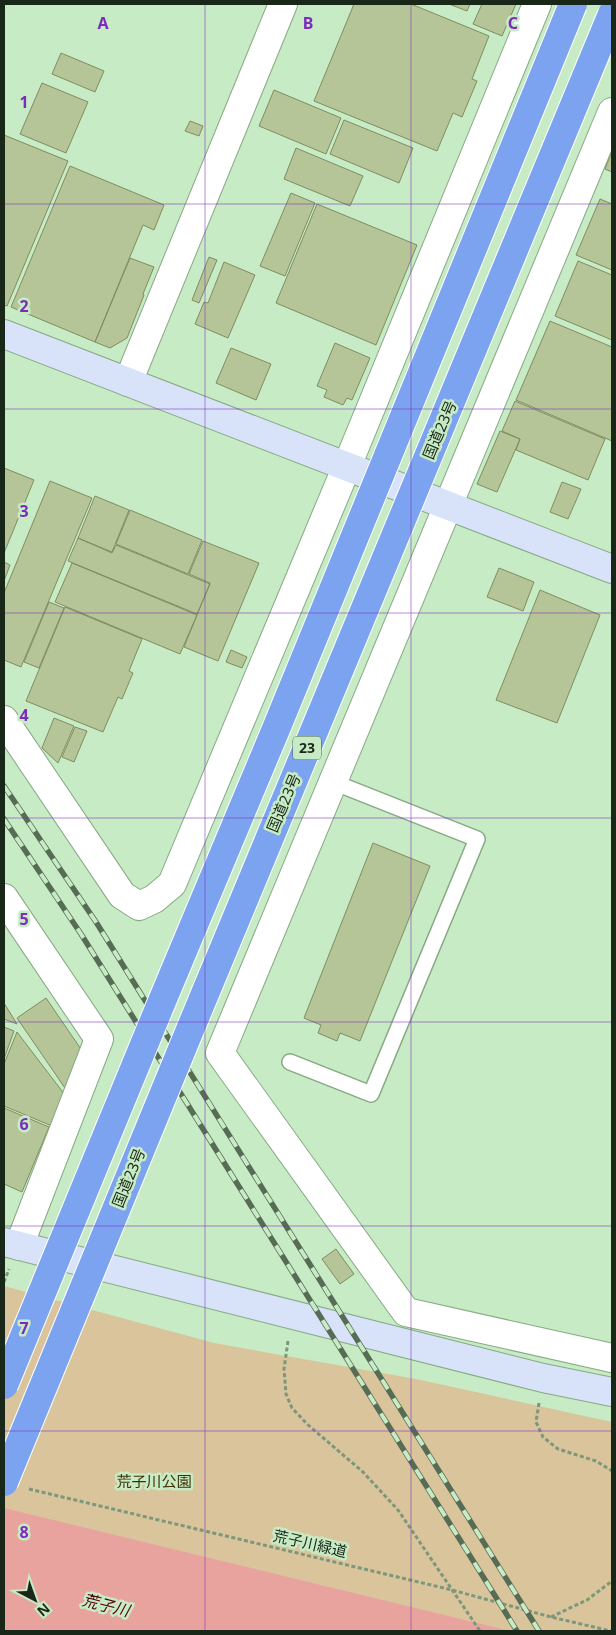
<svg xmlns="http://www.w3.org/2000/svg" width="616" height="1635" font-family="'Noto Sans','Noto Sans JP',sans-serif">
	<rect width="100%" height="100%" fill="#c7ebc4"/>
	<path fill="#d9c49c" d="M 4,1286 L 214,1343 L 416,1379 L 612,1422 L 612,1631 L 4,1631 Z"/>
	<path fill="#e8a39f" d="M 4,1508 L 510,1631 L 4,1631 Z"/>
	<path fill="#b5c597" stroke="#7f8d61" d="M 354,4 L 411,4 L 489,36 L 472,79 L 477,81 L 462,117 L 453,113 L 437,151 L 314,101 Z
		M 449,4 L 470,4 L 467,11 Z
		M 482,4 L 516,4 L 502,36 L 473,24 Z
		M 61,53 L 104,71 L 95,92 L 52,74 Z
		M 42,83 L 88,102 L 66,153 L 20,134 Z
		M 274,90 L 341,118 L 326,154 L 259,126 Z
		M 344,120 L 413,148 L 399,183 L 330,154 Z
		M 190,121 L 203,126 L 199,136 L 185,131 Z
		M 4,135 L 68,161 L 7,306 L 4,305 Z
		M 296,148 L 363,176 L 350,206 L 284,179 Z
		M 612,151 L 612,172 L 605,169 Z
		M 70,166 L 164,205 L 154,230 L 143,225 L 95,342 L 11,307 Z
		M 291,193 L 315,203 L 285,276 L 260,266 Z
		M 600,199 L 612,204 L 612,270 L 576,255 Z
		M 317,204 L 417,245 L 376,345 L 276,303 Z
		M 209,257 L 217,260 L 199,303 L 192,300 Z
		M 130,258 L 154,267 L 143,294 L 144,295 L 127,338 L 110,348 L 95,342 Z
		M 578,261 L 612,275 L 612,340 L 555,316 Z
		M 224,262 L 255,275 L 228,338 L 195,324 L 204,302 L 208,303 Z
		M 550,321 L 612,347 L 612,441 L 516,400 Z
		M 335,343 L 370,358 L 352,400 L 347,398 L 343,405 L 324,397 L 327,390 L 317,386 Z
		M 231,348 L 271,364 L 256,400 L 216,383 Z
		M 515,401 L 605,439 L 588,480 L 516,450 L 520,439 L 502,431 Z
		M 500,431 L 520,439 L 497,492 L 477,484 Z
		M 4,468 L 34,480 L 4,553 Z
		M 50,481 L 92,498 L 21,667 L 4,660 L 4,593 Z
		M 562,482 L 581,489 L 568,519 L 550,512 Z
		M 95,496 L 129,510 L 112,552 L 78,538 Z
		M 130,510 L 202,540 L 188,574 L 116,544 Z
		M 78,538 L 112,553 L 116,545 L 210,584 L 197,614 L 68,561 Z
		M 203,541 L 259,563 L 218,661 L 184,647 L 210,583 L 189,574 Z
		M 4,562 L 10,565 L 4,581 Z
		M 72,563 L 197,615 L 180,654 L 55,602 Z
		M 499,568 L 534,582 L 523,611 L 487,597 Z
		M 540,590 L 600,615 L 557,723 L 496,700 Z
		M 49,602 L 64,608 L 39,668 L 24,662 Z
		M 65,607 L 142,639 L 129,671 L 133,673 L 122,699 L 118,697 L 103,732 L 26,701 Z
		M 231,650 L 247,657 L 242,668 L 226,662 Z
		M 54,718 L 74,726 L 58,763 L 42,748 Z
		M 75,727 L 87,731 L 74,762 L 62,757 Z
		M 373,843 L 430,866 L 360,1041 L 340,1033 L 337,1041 L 318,1033 L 321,1025 L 304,1018 Z
		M 46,998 L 83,1052 L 67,1091 L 17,1018 Z
		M 4,1003 L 17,1024 L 4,1019 Z
		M 4,1027 L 14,1031 L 4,1059 Z
		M 17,1032 L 65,1095 L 52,1126 L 4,1106 L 4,1064 Z
		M 4,1108 L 49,1127 L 22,1192 L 4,1184 Z
		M 336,1249 L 354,1274 L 340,1284 L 322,1259 Z"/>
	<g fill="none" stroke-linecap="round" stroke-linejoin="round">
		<defs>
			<path id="lane" d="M 290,1062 L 371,1094 L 477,839 L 333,782"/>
			<path id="street" d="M 612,112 L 220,1053 L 406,1312 L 612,1358
				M 128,382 L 283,4
				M 4,720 L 122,895 L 139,906 L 154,899 L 172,884 L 347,466 L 537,4
				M 4,898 L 99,1039 L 19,1246"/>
			<path id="secondary" d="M 4,334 L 612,569
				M 4,1242 L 543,1378 L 612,1392"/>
		</defs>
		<use href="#lane" stroke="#87a984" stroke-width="18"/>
		<use href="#street" stroke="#87a984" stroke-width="30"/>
		<use href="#secondary" stroke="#87a984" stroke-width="30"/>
		<path stroke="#7c977a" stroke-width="3" stroke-dasharray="4 2.5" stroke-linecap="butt" d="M 4,1282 L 9,1269
			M 288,1341 L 284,1369 L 286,1394 L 292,1408 L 307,1424 L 363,1472 L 398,1510 L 480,1631
			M 539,1403 L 536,1422 L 543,1437 L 558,1449 L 596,1461 L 612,1471
			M 29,1489 L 452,1590 L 551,1617 L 611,1631
			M 551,1617 L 587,1600 L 612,1581"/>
		<use href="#lane" stroke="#fff" stroke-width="15"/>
		<use href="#street" stroke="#fff" stroke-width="28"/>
		<use href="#secondary" stroke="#d8e3fa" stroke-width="28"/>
		<defs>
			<path id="rail" d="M 4,786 L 96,922 L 539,1631
				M 4,819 L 81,934 L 517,1631"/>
		</defs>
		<use href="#rail" stroke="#576c55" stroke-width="5.5"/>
		<use href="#rail" stroke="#c7ebc4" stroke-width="4" stroke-dasharray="11" stroke-linecap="butt"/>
		<defs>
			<path id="highway-bridge" d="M 4,1385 L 160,1006 L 276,729 L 573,4
				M 4,1482 L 187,1037 L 612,14"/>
		</defs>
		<use href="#highway-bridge" stroke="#fff" stroke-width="30" stroke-linecap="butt"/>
		<use href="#highway-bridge" stroke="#7ca3f0" stroke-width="28"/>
	</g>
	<path fill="none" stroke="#7b2cbf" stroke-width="1" stroke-opacity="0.55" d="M 205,4 L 205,1631M 411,4 L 411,1631M 4,204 L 612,204M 4,409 L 612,409M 4,613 L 612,613M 4,818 L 612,818M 4,1022 L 612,1022M 4,1226 L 612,1226M 4,1431 L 612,1431"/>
	<g text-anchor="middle" stroke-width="5" stroke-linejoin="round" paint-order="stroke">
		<rect fill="#c7ebc4" stroke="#4d624c" stroke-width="1" x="293" y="736.5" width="28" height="23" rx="4"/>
		<g font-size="14" font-weight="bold" fill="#192718">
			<text x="307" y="753">23</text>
		</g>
		<g font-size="15" fill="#192718" stroke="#c7ebc4">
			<text transform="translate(440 430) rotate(-67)" y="5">国道23号</text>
			<text transform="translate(284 803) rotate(-67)" y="5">国道23号</text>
			<text transform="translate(129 1178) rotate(-68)" y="5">国道23号</text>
			<text transform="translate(310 1544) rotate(13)" y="5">荒子川緑道</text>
		</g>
		<g font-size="15" fill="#422e00" stroke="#c7ebc4">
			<text x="154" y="1487">荒子川公園</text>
		</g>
		<g font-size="16" font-style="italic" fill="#54020c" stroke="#c7ebc4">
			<text transform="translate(106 1605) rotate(14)" y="6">荒子川</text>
		</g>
	</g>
	<g font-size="16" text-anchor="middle" font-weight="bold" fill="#7b2cbf" stroke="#c7ebc4" stroke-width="5" stroke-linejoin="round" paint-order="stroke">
		<text x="103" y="29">A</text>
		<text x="308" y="29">B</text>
		<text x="513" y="29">C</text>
		<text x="24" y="108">1</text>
		<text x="24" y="312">2</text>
		<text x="24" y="517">3</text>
		<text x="24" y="721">4</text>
		<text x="24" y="925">5</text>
		<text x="24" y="1130">6</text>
		<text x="24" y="1334">7</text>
		<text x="24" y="1538">8</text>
	</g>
	<rect width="616" height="1635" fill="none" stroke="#192718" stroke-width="10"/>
	<g transform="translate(35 1600) rotate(139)" stroke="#c7ebc4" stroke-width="4" paint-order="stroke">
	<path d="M0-4L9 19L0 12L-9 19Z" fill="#192718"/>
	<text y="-8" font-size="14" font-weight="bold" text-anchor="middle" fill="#192718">N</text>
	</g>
</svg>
